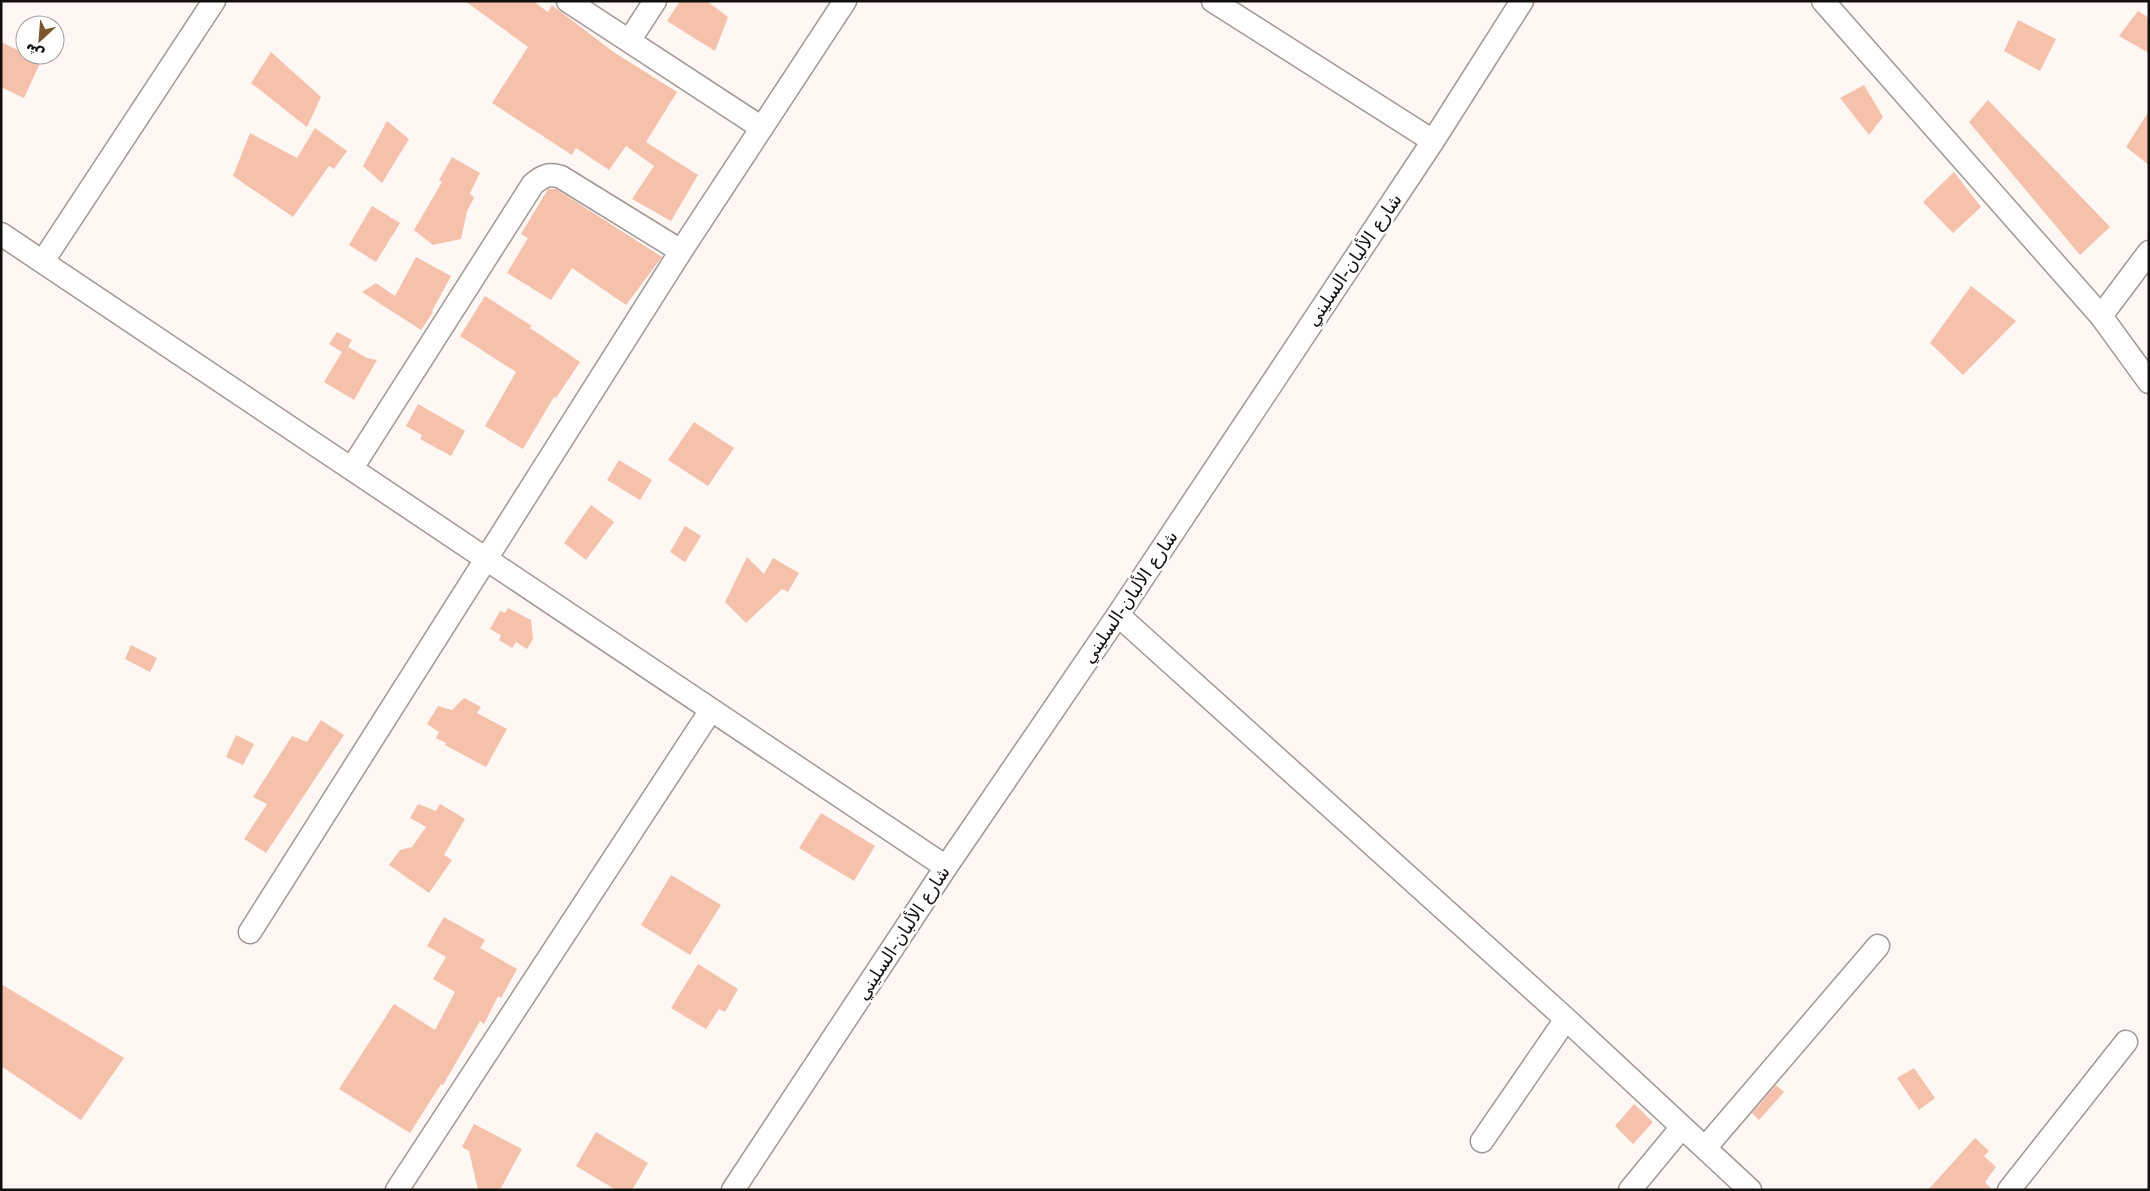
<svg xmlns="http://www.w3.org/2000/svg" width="2150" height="1191" font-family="'DejaVu Sans','Noto Sans Arabic',sans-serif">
	<rect width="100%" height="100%" fill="#fef7f4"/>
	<path fill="#f6c1ab" d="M 465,1 L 533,1 L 548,12 L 552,5 L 612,51 L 677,92 L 646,142 L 698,175 L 671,221 L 632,199 L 654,166 L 626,146 L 609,170 L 576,148 L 572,155 L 492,103 L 528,47 Z
		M 680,1 L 707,1 L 728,17 L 715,51 L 667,21 Z
		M 2138,11 L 2149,18 L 2149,53 L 2119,36 Z
		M 2018,20 L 2056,39 L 2040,71 L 2004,51 Z
		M 1,42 L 41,61 L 24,98 L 1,87 Z
		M 271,52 L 321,97 L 307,127 L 251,83 Z
		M 1864,85 L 1883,117 L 1869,135 L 1840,98 Z
		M 1988,100 L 2110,227 L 2080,255 L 1969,122 Z
		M 2149,111 L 2149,165 L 2126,147 Z
		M 387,121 L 409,139 L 382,183 L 363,166 Z
		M 315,128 L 347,151 L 334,169 L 329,166 L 293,217 L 233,176 L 250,133 L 297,158 Z
		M 452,157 L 480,173 L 470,193 L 474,198 L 467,211 L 461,239 L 433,245 L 414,230 L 442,182 L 439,180 Z
		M 1954,172 L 1981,207 L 1953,233 L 1923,202 Z
		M 548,189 L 556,189 L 662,257 L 626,305 L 572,268 L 551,300 L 507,273 L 528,238 L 521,234 Z
		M 372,206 L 400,223 L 376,262 L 349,245 Z
		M 416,257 L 451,276 L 432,311 L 433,312 L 421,330 L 362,292 L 376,283 L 395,296 Z
		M 1971,286 L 2016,321 L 1963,375 L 1930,343 Z
		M 485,296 L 532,326 L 530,328 L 580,362 L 556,398 L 554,397 L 523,449 L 485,426 L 516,372 L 460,336 Z
		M 337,332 L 352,340 L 348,347 L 367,358 L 377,360 L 354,400 L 324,382 L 342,352 L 329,344 Z
		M 418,404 L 465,431 L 451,456 L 420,439 L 422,435 L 406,426 Z
		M 694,422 L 734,448 L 708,486 L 668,460 Z
		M 619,460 L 652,480 L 640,500 L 607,480 Z
		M 591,505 L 614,522 L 586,560 L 564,543 Z
		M 685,526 L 701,536 L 685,562 L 670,552 Z
		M 747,557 L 764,574 L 773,558 L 799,573 L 788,592 L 782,589 L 746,623 L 725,602 Z
		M 508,608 L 531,620 L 533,639 L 527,649 L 516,642 L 512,648 L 499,640 L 501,635 L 490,629 L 500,611 L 505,613 Z
		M 131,645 L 157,658 L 150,672 L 125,659 Z
		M 464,698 L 481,707 L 477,713 L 507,729 L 486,767 L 445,745 L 446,743 L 436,738 L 439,732 L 427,724 L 438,706 L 452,710 Z
		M 321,720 L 344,735 L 266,853 L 244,839 L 267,804 L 253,797 L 292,736 L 307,742 Z
		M 236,735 L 254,744 L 243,765 L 226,757 Z
		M 418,804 L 436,811 L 440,804 L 465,819 L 444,855 L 452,860 L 429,893 L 389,865 L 400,850 L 412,847 L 426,827 L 410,818 Z
		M 821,813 L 875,846 L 854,881 L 799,848 Z
		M 671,875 L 721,905 L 690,955 L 641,925 Z
		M 444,917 L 485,940 L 480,948 L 517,969 L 501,998 L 498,996 L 484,1024 L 480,1021 L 443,1085 L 441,1084 L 410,1133 L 339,1089 L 394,1004 L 435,1030 L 455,992 L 433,979 L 446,957 L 427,946 Z
		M 698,964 L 738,989 L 725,1012 L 719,1009 L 706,1029 L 671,1008 Z
		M 1,984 L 124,1058 L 81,1120 L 1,1066 Z
		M 1914,1068 L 1935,1098 L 1919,1110 L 1897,1078 Z
		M 1776,1085 L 1784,1092 L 1759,1120 L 1752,1113 Z
		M 1634,1104 L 1653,1122 L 1633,1144 L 1615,1126 Z
		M 474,1124 L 522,1149 L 500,1190 L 478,1190 L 469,1151 L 462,1147 Z
		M 596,1132 L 648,1163 L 632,1190 L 616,1190 L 576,1166 Z
		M 1975,1138 L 1989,1151 L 1984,1156 L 1996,1167 L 1985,1182 L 1992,1190 L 1928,1190 Z"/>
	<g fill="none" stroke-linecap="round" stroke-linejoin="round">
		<defs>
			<path id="minor" d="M 568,1 L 762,128
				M 1213,1 L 1433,141
				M 1823,1 L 2101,316 L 2149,382
				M 629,41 L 655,1
				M 1,234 L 946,867
				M 43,261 L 214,1
				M 2101,316 L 2149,252
				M 352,468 L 533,184 C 543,176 548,173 561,177 L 681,251
				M 1118,615 L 1566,1019 L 1750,1190
				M 250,932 L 681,251 L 845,1
				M 1482,1141 L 1566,1019
				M 1705,1148 L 1878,946
				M 397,1190 L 711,710
				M 733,1190 L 946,867 L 1118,615 L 1433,141 L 1522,1
				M 1630,1190 L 1682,1127
				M 2009,1190 L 2126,1042"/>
		</defs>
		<use href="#minor" stroke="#9f9896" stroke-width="25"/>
		<use href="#minor" stroke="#fff" stroke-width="22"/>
	</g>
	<g text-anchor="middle" stroke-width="5" stroke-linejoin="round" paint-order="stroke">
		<g font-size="18" fill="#120f0f" stroke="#fff">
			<text transform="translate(1354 260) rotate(-56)" y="6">شارع الألبان-السليني</text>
			<text transform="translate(1130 597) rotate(-56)" y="6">شارع الألبان-السليني</text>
			<text transform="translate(903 933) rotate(-57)" y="6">شارع الألبان-السليني</text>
		</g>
	</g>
	<rect width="2150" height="1191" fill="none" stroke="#120f0f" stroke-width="5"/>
	<g transform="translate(40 40) rotate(206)"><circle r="24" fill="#ffffff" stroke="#a09f9f"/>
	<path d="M0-4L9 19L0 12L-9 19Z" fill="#79562e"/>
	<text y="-8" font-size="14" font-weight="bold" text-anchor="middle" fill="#120f0f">ش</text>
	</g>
</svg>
